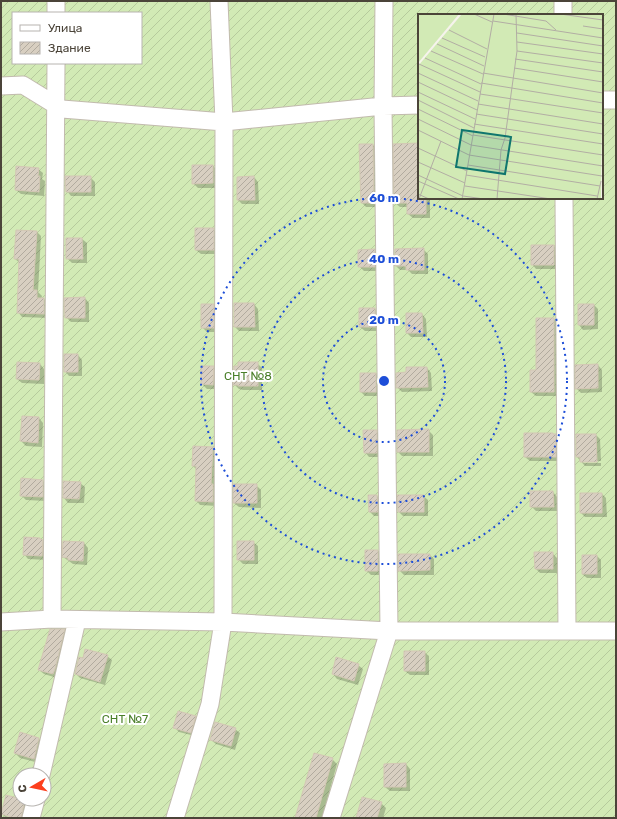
<svg xmlns="http://www.w3.org/2000/svg" width="617" height="819" font-family="Rubik,sans-serif">
	<defs>
		<pattern id="garden-furrows" width="10" height="10" patternUnits="userSpaceOnUse"><rect width="10" height="10" fill="#d2eab5"/><path d="M-1 1l2-2M0 10L10 0M9 11l2-2" fill="none" stroke="#b6ca9c"/></pattern>
		<pattern id="building-hatch" width="6" height="6" patternUnits="userSpaceOnUse"><rect width="6" height="6" fill="#d8cfc1"/><path d="M-1 1l2-2M0 6l6-6M5 7l2-2" fill="none" stroke="#b1aa9e"/></pattern>
	</defs>
	<rect width="100%" height="100%" fill="#f6f3ec"/>
	<path fill="url(#garden-furrows)" fill-rule="evenodd" d="M 1,1 L 616,1 L 616,818 L 1,818 ZM 13,13 L 141,13 L 141,63 L 13,63 ZM 419,15 L 602,15 L 602,198 L 419,198 ZM 20,775 L 44,775 L 44,799 L 20,799 Z"/>
	<path fill="#0003" d="M 602,129 L 603,130 L 603,159 L 602,159 Z
		M 419,144 L 419,198 L 430,198 L 430,218 L 413,218 L 408,214 L 408,207 L 400,207 L 395,203 Z
		M 360,145 L 373,145 L 378,149 L 378,207 L 366,207 L 362,203 Z
		M 213,166 L 217,170 L 217,188 L 198,188 L 193,183 Z
		M 38,169 L 43,173 L 42,179 L 45,181 L 44,196 L 21,194 L 16,190 Z
		M 90,177 L 95,182 L 95,196 L 71,196 L 67,191 Z
		M 254,177 L 258,182 L 259,204 L 242,204 L 238,200 Z
		M 213,229 L 218,234 L 218,254 L 201,254 L 196,250 Z
		M 37,232 L 41,236 L 38,292 L 42,296 L 41,299 L 44,299 L 48,303 L 48,318 L 22,317 L 18,312 L 20,263 L 15,259 Z
		M 67,239 L 82,239 L 87,243 L 87,263 L 72,263 L 67,258 Z
		M 554,246 L 558,250 L 559,269 L 536,269 L 532,264 Z
		M 423,249 L 428,254 L 428,274 L 412,274 L 408,270 L 400,270 L 396,266 Z
		M 374,250 L 379,255 L 379,271 L 364,271 L 359,266 Z
		M 85,298 L 89,303 L 89,322 L 71,322 L 66,317 Z
		M 254,304 L 258,309 L 259,331 L 239,331 L 235,327 Z
		M 213,305 L 218,309 L 218,332 L 207,332 L 202,327 Z
		M 579,305 L 594,305 L 598,309 L 598,329 L 583,330 L 579,325 Z
		M 375,309 L 379,313 L 380,331 L 365,331 L 360,327 Z
		M 422,314 L 426,319 L 427,337 L 411,337 L 407,333 Z
		M 554,319 L 558,323 L 559,396 L 536,396 L 531,392 Z
		M 78,355 L 82,360 L 82,376 L 69,376 L 65,371 Z
		M 257,363 L 262,368 L 262,390 L 243,390 L 239,389 L 234,384 Z
		M 40,364 L 44,369 L 44,384 L 22,383 L 17,379 Z
		M 598,365 L 602,370 L 602,392 L 581,393 L 576,388 Z
		M 213,367 L 218,372 L 218,389 L 207,389 L 202,384 Z
		M 427,368 L 431,373 L 432,391 L 402,392 L 397,387 L 407,373 Z
		M 376,374 L 380,378 L 380,396 L 365,396 L 361,392 Z
		M 39,418 L 43,423 L 42,447 L 26,446 L 21,441 Z
		M 428,430 L 433,435 L 433,456 L 402,456 L 398,452 Z
		M 376,431 L 381,436 L 381,457 L 369,457 L 365,452 Z
		M 553,434 L 560,439 L 560,461 L 530,461 L 525,457 Z
		M 596,435 L 600,439 L 601,461 L 582,461 L 584,463 L 601,463 L 601,466 L 585,466 L 577,457 Z
		M 212,448 L 217,453 L 217,506 L 200,505 L 196,500 L 197,470 L 193,466 Z
		M 43,481 L 47,485 L 47,501 L 26,500 L 21,495 Z
		M 80,483 L 85,487 L 84,503 L 68,503 L 64,498 Z
		M 256,485 L 261,490 L 261,508 L 239,507 L 234,503 Z
		M 553,492 L 557,497 L 558,511 L 536,511 L 531,506 Z
		M 602,494 L 606,498 L 607,517 L 585,517 L 581,513 Z
		M 377,496 L 382,501 L 382,516 L 374,516 L 370,512 Z
		M 423,496 L 428,500 L 428,516 L 403,516 L 399,512 Z
		M 42,541 L 47,545 L 47,560 L 28,559 L 24,554 Z
		M 253,542 L 258,546 L 258,564 L 243,564 L 238,559 Z
		M 84,543 L 88,548 L 87,565 L 73,564 L 63,557 Z
		M 378,551 L 382,556 L 382,575 L 371,575 L 366,570 Z
		M 552,553 L 557,558 L 557,573 L 540,573 L 536,569 Z
		M 430,555 L 434,559 L 434,575 L 404,575 L 399,570 Z
		M 597,556 L 601,560 L 601,578 L 587,578 L 582,574 Z
		M 64,630 L 69,635 L 57,678 L 44,674 L 39,670 Z
		M 424,652 L 429,656 L 429,675 L 410,675 L 405,671 Z
		M 107,656 L 112,660 L 105,685 L 80,678 L 76,674 Z
		M 358,665 L 363,669 L 358,685 L 337,679 L 333,674 Z
		M 195,717 L 200,722 L 195,736 L 179,732 L 175,728 Z
		M 235,729 L 240,733 L 235,750 L 216,744 L 211,740 Z
		M 21,734 L 39,739 L 43,743 L 39,763 L 20,758 L 15,753 Z
		M 332,759 L 337,764 L 322,818 L 296,818 Z
		M 406,764 L 410,769 L 410,791 L 390,791 L 385,787 Z
		M 6,796 L 25,801 L 29,806 L 27,818 L 19,818 L 6,814 L 6,816 L 11,818 L 6,818 L 2,814 Z
		M 381,803 L 386,808 L 383,818 L 357,818 Z"/>
	<path fill="url(#building-hatch)" stroke="#d3c7b4" d="M 419,143 L 419,198 L 426,198 L 426,214 L 407,214 L 407,203 L 394,203 L 393,144 Z
		M 359,144 L 373,144 L 374,203 L 361,203 Z
		M 192,165 L 213,165 L 213,183 L 192,184 Z
		M 16,166 L 39,168 L 38,176 L 40,176 L 39,192 L 15,190 Z
		M 65,176 L 91,176 L 91,192 L 66,192 Z
		M 254,176 L 255,200 L 237,200 L 237,177 Z
		M 195,228 L 214,228 L 214,250 L 195,250 Z
		M 16,230 L 37,231 L 33,290 L 37,290 L 37,298 L 44,298 L 44,314 L 17,313 L 19,259 L 14,259 Z
		M 66,238 L 82,238 L 83,259 L 66,259 Z
		M 531,245 L 554,245 L 554,265 L 531,265 Z
		M 424,248 L 424,270 L 406,270 L 406,266 L 395,266 L 395,249 Z
		M 375,249 L 375,267 L 358,267 L 358,250 Z
		M 85,297 L 85,318 L 65,318 L 64,298 Z
		M 234,303 L 254,303 L 255,327 L 234,327 Z
		M 201,304 L 214,304 L 214,328 L 201,328 Z
		M 578,304 L 594,304 L 594,325 L 578,325 Z
		M 359,308 L 375,308 L 376,327 L 359,327 Z
		M 406,313 L 422,313 L 423,333 L 406,333 Z
		M 536,318 L 554,318 L 554,392 L 530,392 L 530,370 L 536,370 Z
		M 64,354 L 78,354 L 78,372 L 64,372 Z
		M 17,362 L 40,363 L 39,380 L 16,379 Z
		M 238,362 L 258,362 L 258,386 L 238,386 L 238,385 L 233,385 L 234,366 L 238,366 Z
		M 598,364 L 598,388 L 575,389 L 575,365 Z
		M 201,366 L 214,366 L 213,385 L 201,384 Z
		M 406,367 L 427,367 L 428,387 L 396,388 L 396,373 L 406,372 Z
		M 360,373 L 376,373 L 376,392 L 360,392 Z
		M 22,416 L 39,417 L 38,443 L 20,441 Z
		M 429,429 L 429,452 L 397,452 L 397,430 Z
		M 363,430 L 377,430 L 377,453 L 364,453 Z
		M 524,433 L 553,433 L 553,434 L 556,434 L 556,457 L 524,457 Z
		M 576,434 L 596,434 L 597,462 L 580,462 L 580,457 L 576,457 Z
		M 193,446 L 213,447 L 211,484 L 213,484 L 213,502 L 195,501 L 196,466 L 192,466 Z
		M 21,478 L 43,480 L 43,497 L 20,496 Z
		M 63,481 L 81,482 L 79,499 L 63,498 Z
		M 233,484 L 257,484 L 257,503 L 233,503 Z
		M 530,491 L 553,491 L 554,507 L 530,507 Z
		M 580,493 L 602,493 L 602,513 L 580,513 Z
		M 368,495 L 377,495 L 378,512 L 369,512 Z
		M 397,495 L 424,495 L 424,512 L 398,512 Z
		M 24,537 L 40,538 L 40,539 L 43,540 L 42,556 L 23,555 Z
		M 63,541 L 84,542 L 83,561 L 68,560 L 68,558 L 62,557 Z
		M 237,541 L 254,541 L 254,560 L 237,560 Z
		M 365,550 L 378,550 L 378,571 L 365,571 Z
		M 534,552 L 553,552 L 553,569 L 535,569 Z
		M 398,554 L 430,554 L 430,570 L 398,571 Z
		M 582,555 L 597,555 L 597,574 L 582,574 Z
		M 50,629 L 65,629 L 55,669 L 53,674 L 38,670 Z
		M 85,649 L 108,655 L 100,682 L 75,674 L 79,657 L 83,658 Z
		M 404,651 L 425,651 L 425,671 L 404,671 Z
		M 336,657 L 359,664 L 354,681 L 332,674 Z
		M 178,711 L 196,716 L 191,733 L 173,728 Z
		M 215,722 L 236,728 L 231,746 L 210,740 Z
		M 20,732 L 39,738 L 34,759 L 14,753 Z
		M 314,753 L 333,758 L 316,818 L 295,818 Z
		M 406,763 L 406,787 L 384,787 L 384,764 Z
		M 6,795 L 25,800 L 21,818 L 15,818 L 1,814 Z
		M 362,797 L 382,802 L 377,818 L 356,818 Z"/>
	<g fill="none" stroke-linecap="round" stroke-linejoin="round">
		<defs>
			<path id="street" d="M 56,1 L 56,13
				M 563,1 L 563,15
				M 1,86 L 23,85 L 62,109 L 224,122 L 383,106 L 419,105
				M 602,100 L 616,100
				M 564,198 L 567,631
				M 52,619 L 56,63
				M 1,622 L 52,619 L 223,622 L 389,631 L 616,631
				M 41,775 L 77,620
				M 31,818 L 36,799
				M 175,818 L 210,704 L 223,622 L 224,122 L 219,1
				M 331,818 L 389,631 L 383,106 L 384,1"/>
		</defs>
		<use href="#street" stroke="#c2bbae" stroke-width="19"/>
		<use href="#street" stroke="#fff" stroke-width="17"/>
	</g>
	<g fill="none" stroke="#1d4ed8" stroke-width="2" stroke-dasharray="2 4">
		<circle cx="384" cy="381" r="61"/>
		<circle cx="384" cy="381" r="122"/>
		<circle cx="384" cy="381" r="183"/>
	</g>
	<g text-anchor="middle" stroke-width="4" stroke-linejoin="round" paint-order="stroke">
		<g font-size="12" fill="#4a7f2a" stroke="#fff">
			<text x="248" y="380">СНТ №8</text>
			<text x="125" y="723">СНТ №7</text>
		</g>
	</g>
	<g transform="translate(418 14)">
		<rect width="185" height="185" fill="#f6f3ec"/>
		<path d="M 0,0 L 41,0 L 0,49 Z" fill="#d2eab5"/>
		<path d="M 44,0 L 185,0 L 183,185 L 0,185 L 0,52 Z" fill="#d2eab5"/>
		<path fill="none" stroke="#b2ada4" stroke-width="1" d="M 56,0 L 74,8M 85,0 L 128,7 L 138,16M 142,0 L 185,6M 75,7 L 185,24M 165,12 L 185,15M 31,16 L 69,35M 99,19 L 185,32M 24,24 L 67,43M 99,28 L 185,40M 19,30 L 66,52M 13,37 L 65,60M 99,37 L 185,49M 7,44 L 63,70M 97,45 L 185,58M 1,50 L 62,78M 96,54 L 185,68M 0,59 L 60,87M 65,59 L 185,79M 0,68 L 59,96M 63,69 L 185,89M 0,78 L 57,105M 62,80 L 185,99M 0,86 L 56,114M 60,90 L 185,110M 0,95 L 55,122M 58,100 L 185,120M 0,105 L 53,131 L 185,152M 56,110 L 185,130M 0,116 L 51,141 L 184,162M 55,121 L 185,141M 0,134 L 49,157M 0,148 L 47,169M 50,151 L 182,172M 0,161 L 45,182 L 66,185M 48,161 L 179,182M 0,167 L 41,185M 47,172 L 133,185M 0,180 L 11,185M 1,185 L 23,127M 44,185 L 76,0M 79,185 L 83,136 L 87,124 L 99,37 L 98,0M 179,185 L 183,167"/>
		<path fill="#0f766e" fill-opacity="0.15" stroke="#0f766e" stroke-width="2" d="M 44,116 L 93,123 L 87,160 L 38,153 Z"/>
		<rect width="185" height="185" fill="none" stroke="#4b4439" stroke-width="2"/>
	</g>
	<circle cx="384" cy="381" r="6" fill="#1d4ed8" stroke="#fff" stroke-width="2"/>
	<g font-size="12" text-anchor="middle" font-weight="bold" fill="#1d4ed8" stroke="#fff" stroke-width="4" stroke-linejoin="round" paint-order="stroke">
		<text x="384" y="202">60 m</text>
		<text x="384" y="263">40 m</text>
		<text x="384" y="324">20 m</text>
	</g>
	<rect width="617" height="819" fill="none" stroke="#4b4439" stroke-width="4"/>
	<rect x="12" y="12" width="130" height="52" fill="#ffffff" stroke="#b7b4b0"/>
	<rect x="20" y="25" width="20" height="6" fill="#ffffff" stroke="#b7b4b0"/>
	<text x="48" y="32" font-size="12" fill="#4b4439">Улица</text>
	<rect x="20" y="42" width="20" height="12" fill="url(#building-hatch)" stroke="#b7b4b0"/>
	<text x="48" y="52" font-size="12" fill="#4b4439">Здание</text>
	<g transform="translate(32 787) rotate(261)"><circle r="19" fill="#ffffff" stroke="#b7b4b0"/>
	<path d="M0-3L7 15L0 10L-7 15Z" fill="#fc3f1d"/>
	<text y="-6" font-size="11" font-weight="bold" text-anchor="middle" fill="#4b4439">С</text>
	</g>
</svg>
